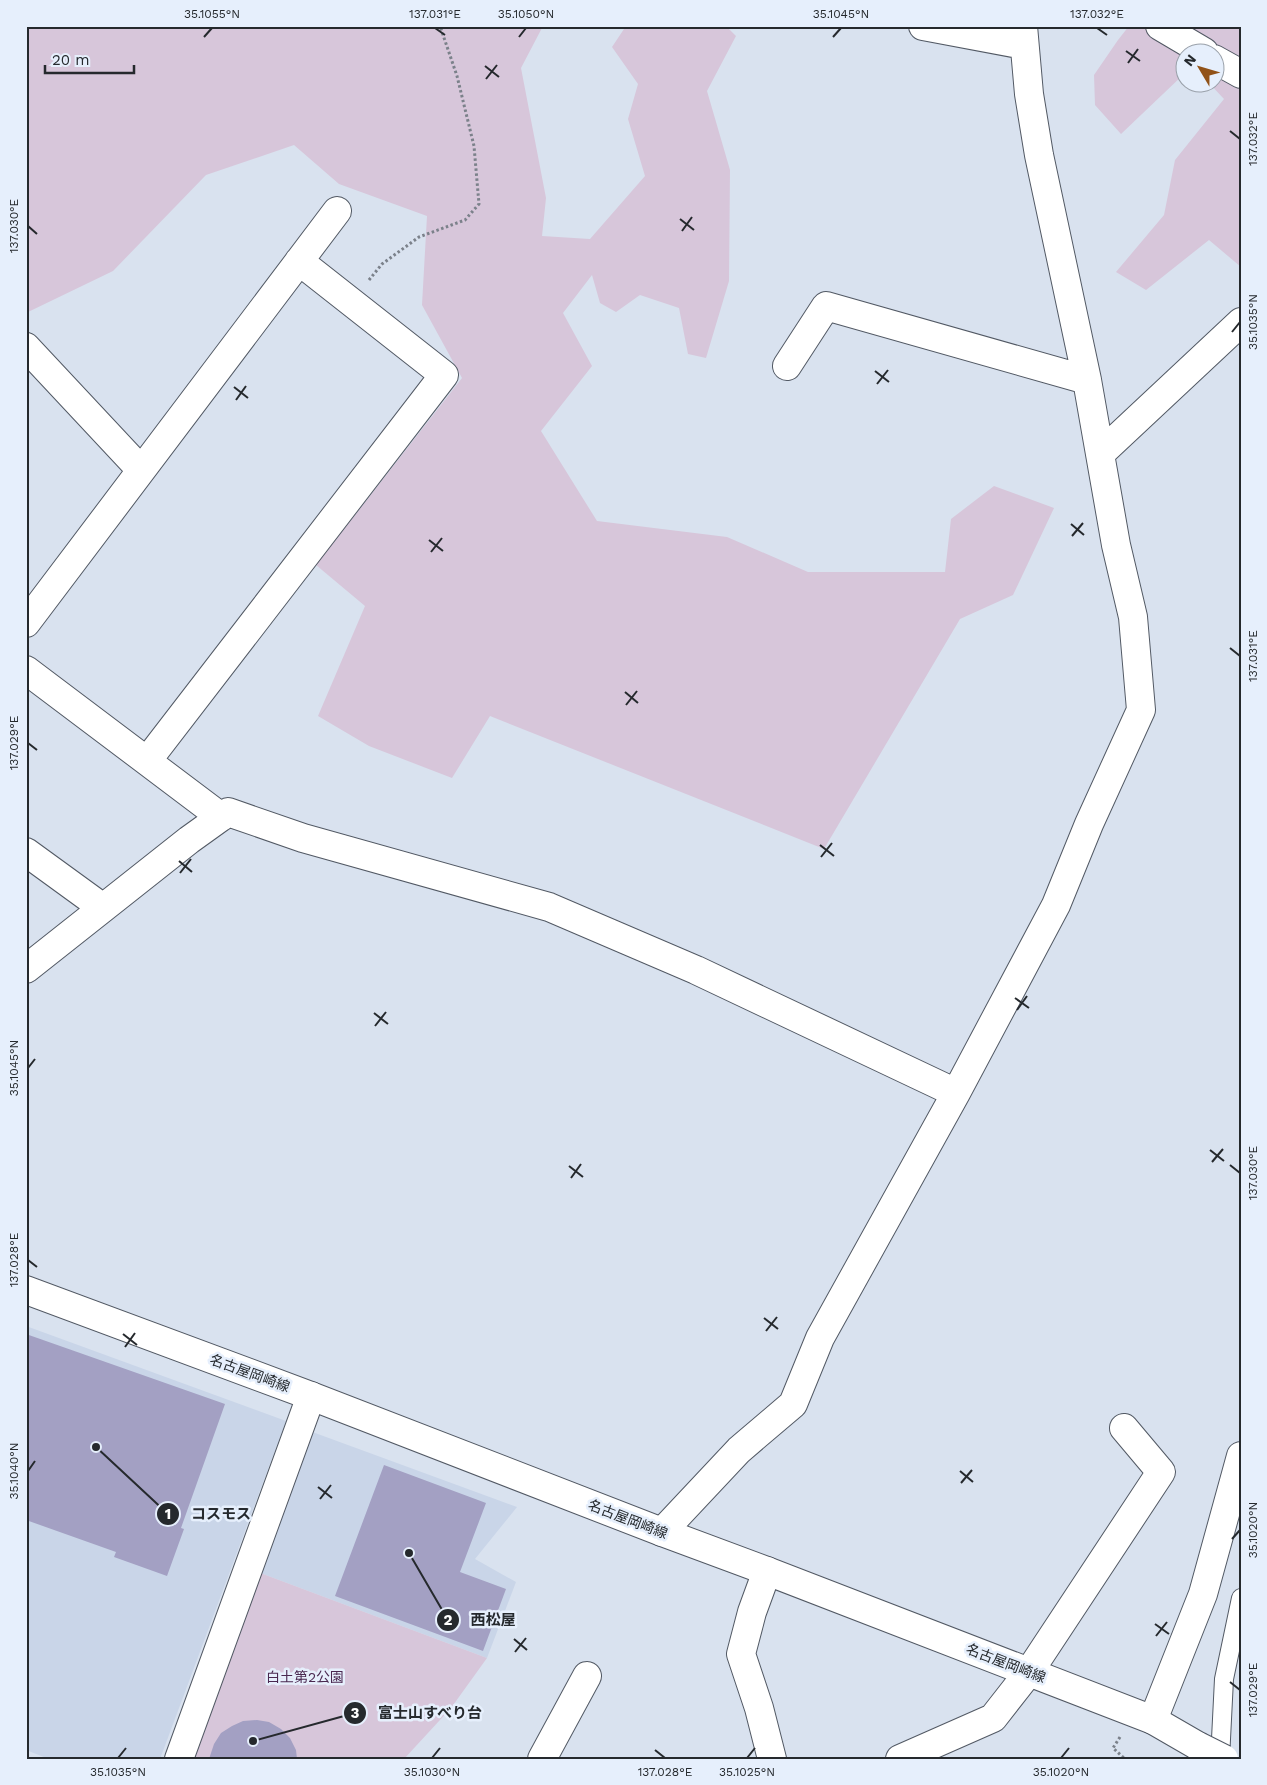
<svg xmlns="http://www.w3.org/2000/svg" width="1267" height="1785" font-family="'Work Sans','Noto Sans JP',sans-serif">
	<rect width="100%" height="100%" fill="#d9e2ef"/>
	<path fill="#c9d5e8" d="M 26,1326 L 286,1421 L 160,1759 L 49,1759 L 26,1750 Z
		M 307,1430 L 517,1507 L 475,1559 L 516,1582 L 487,1658 L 255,1571 Z"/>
	<path fill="#d7c6da" d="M 26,26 L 543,26 L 521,68 L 546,198 L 542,236 L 590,239 L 645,176 L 628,119 L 638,84 L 612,47 L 626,26 L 726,26 L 736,36 L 707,91 L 730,170 L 729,281 L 706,358 L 688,354 L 679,308 L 640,295 L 616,312 L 600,303 L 592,275 L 563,313 L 592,366 L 541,431 L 597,521 L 727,537 L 808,572 L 945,572 L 951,519 L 994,486 L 1054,508 L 1013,595 L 960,619 L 824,849 L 490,716 L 452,778 L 369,746 L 318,716 L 365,606 L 316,565 L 462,378 L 422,305 L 427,216 L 339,184 L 294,145 L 206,175 L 113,271 L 26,313 Z
		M 1129,26 L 1241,26 L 1241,267 L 1209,240 L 1146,290 L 1116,272 L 1164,215 L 1175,160 L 1224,99 L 1209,83 L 1214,82 L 1214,52 L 1184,52 L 1184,74 L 1121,134 L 1095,105 L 1094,75 L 1118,40 Z
		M 255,1571 L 487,1658 L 451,1708 L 404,1759 L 185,1759 Z"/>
	<path fill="#a3a0c3" d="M 26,1334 L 225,1404 L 181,1528 L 184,1529 L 167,1576 L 114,1557 L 116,1552 L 26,1520 Z
		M 384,1465 L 486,1503 L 460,1572 L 506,1589 L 483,1651 L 335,1596 Z
		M 257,1720 L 269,1722 L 281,1729 L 290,1738 L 296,1750 L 297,1759 L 209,1759 L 214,1744 L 221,1733 L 232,1726 L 243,1721 Z"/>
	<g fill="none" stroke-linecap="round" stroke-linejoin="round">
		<defs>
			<path id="service" d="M 1220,1759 L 1224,1679 L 1241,1598"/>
			<path id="minor" d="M 923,26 L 1024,45
				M 1160,26 L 1204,52
				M 1214,59 L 1241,74
				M 26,347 L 141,470
				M 787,366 L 826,306 L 1087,380
				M 1100,454 L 1241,322
				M 26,623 L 337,211
				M 26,670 L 221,817
				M 147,761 L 444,375 L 299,261
				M 26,852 L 103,908
				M 26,969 L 189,840 L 228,812 L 303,838 L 549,907 L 696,970 L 956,1093
				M 662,1532 L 739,1450 L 793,1404 L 820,1338 L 956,1093 L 1056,905 L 1089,824 L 1141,710 L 1133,617 L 1116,545 L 1087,380 L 1039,155 L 1029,94 L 1023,26
				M 767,1571 L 752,1612 L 741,1654 L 759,1708 L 772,1759
				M 1153,1720 L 1203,1594 L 1241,1456
				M 179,1759 L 311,1396
				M 542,1759 L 587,1676
				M 900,1759 L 993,1718 L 1029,1672 L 1161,1472 L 1124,1428"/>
			<path id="primary" d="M 26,1290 L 311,1396 L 662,1532 L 767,1571 L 1153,1720 L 1198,1746"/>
		</defs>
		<use href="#service" stroke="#525964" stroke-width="20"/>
		<use href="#minor" stroke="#525964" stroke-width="30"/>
		<use href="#primary" stroke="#525964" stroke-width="30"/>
		<path stroke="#7b818a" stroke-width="3" stroke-dasharray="2.5 2.5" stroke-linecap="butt" d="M 369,280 L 382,264 L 419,237 L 465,220 L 479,204 L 474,146 L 457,76 L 440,26
			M 1120,1737 L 1113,1748 L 1125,1759"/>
		<use href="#service" stroke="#fff" stroke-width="18"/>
		<use href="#minor" stroke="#fff" stroke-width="28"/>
		<use href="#primary" stroke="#fff" stroke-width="28"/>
		<defs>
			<path id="primary-bridge" d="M 1198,1746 L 1224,1759"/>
		</defs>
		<use href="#primary-bridge" stroke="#525964" stroke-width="30" stroke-linecap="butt"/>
		<use href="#primary-bridge" stroke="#fff" stroke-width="28"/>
	</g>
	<path fill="none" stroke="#25292d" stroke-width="2" d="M 435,28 L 445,35M 1097,28 L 1107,35M 204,37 L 212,28M 519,37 L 526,28M 833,37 L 841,28M 1126,51 L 1140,61M 1128,63 L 1138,49M 485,66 L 499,77M 486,79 L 497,65M 1230,131 L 1240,139M 680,219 L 694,230M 28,226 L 37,234M 682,231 L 692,217M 1232,332 L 1240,322M 875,371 L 889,382M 877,384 L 888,370M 234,387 L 248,398M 236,400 L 246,386M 1071,524 L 1084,535M 1072,536 L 1083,523M 429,540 L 443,551M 431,552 L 442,538M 1230,648 L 1240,656M 625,692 L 638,703M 626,705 L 637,691M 28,743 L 37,750M 820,845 L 834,856M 821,857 L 832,843M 179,861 L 192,872M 180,873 L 191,859M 1015,998 L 1029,1008M 1017,1010 L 1027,996M 374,1013 L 388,1024M 375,1026 L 386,1012M 28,1068 L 35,1059M 1210,1150 L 1224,1161M 1212,1162 L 1223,1149M 1230,1165 L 1240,1173M 569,1166 L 583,1177M 571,1178 L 581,1164M 28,1260 L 37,1267M 764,1318 L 778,1329M 766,1331 L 777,1317M 123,1334 L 137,1345M 125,1347 L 135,1333M 28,1471 L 35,1461M 960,1471 L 973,1482M 961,1483 L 972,1470M 318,1487 L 332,1498M 320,1499 L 331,1485M 1232,1539 L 1240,1530M 1155,1624 L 1169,1634M 1156,1636 L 1167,1622M 514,1639 L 527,1650M 515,1652 L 526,1638M 1230,1682 L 1240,1690M 655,1750 L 665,1758M 118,1758 L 126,1748M 432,1758 L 440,1748M 747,1758 L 755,1748M 1061,1758 L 1069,1748"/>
	<g text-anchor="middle" stroke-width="5" stroke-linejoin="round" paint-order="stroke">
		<g font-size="14" fill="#25292d" stroke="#e6effc">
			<text transform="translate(250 1373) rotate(20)" y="5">名古屋岡崎線</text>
			<text transform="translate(628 1519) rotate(21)" y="5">名古屋岡崎線</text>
			<text transform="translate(1006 1663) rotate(21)" y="5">名古屋岡崎線</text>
		</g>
		<g font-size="14" fill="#4a2850" stroke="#e6effc">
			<text x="305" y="1682">白土第2公園</text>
		</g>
	</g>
	<path fill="none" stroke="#25292d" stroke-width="2" d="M96 1447L168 1514M409 1553L448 1620M253 1741L355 1713"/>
	<g fill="#25292d" stroke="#e6effc" stroke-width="2">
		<circle cx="96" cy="1447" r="5"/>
		<circle cx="409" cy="1553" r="5"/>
		<circle cx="253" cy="1741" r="5"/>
		<circle cx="168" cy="1514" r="12"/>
		<circle cx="448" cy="1620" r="12"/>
		<circle cx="355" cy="1713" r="12"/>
	</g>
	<g font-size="15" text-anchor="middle" font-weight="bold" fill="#fff">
		<text x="168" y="1519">1</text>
		<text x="448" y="1625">2</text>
		<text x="355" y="1718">3</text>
	</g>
	<g font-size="15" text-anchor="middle" font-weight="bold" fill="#25292d" stroke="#e6effc" stroke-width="5" stroke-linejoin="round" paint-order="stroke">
		<text x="221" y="1519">コスモス</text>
		<text x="493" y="1625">西松屋</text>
		<text x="430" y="1718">富士山すべり台</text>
	</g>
	<rect width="1267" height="1785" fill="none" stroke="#e6effc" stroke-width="55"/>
	<g transform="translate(1200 68) rotate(308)"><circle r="24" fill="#e6effc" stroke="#99a0a9"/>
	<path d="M0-4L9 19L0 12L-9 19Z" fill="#915218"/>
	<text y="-8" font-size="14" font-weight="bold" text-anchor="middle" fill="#25292d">N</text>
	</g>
	<path d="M45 65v8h89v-8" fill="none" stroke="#25292d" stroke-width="2.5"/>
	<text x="52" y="65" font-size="15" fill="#25292d" stroke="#e6effc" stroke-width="4" paint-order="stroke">20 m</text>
	<rect x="28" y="28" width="1212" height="1730" fill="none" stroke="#25292d" stroke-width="2"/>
	<g font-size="12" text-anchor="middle" fill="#25292d">
		<text x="212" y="18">35.1055°N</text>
		<text x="435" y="18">137.031°E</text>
		<text x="526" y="18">35.1050°N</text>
		<text x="841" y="18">35.1045°N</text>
		<text x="1097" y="18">137.032°E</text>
		<text transform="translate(1253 139) rotate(-90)" y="4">137.032°E</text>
		<text transform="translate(14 226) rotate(-90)" y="4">137.030°E</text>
		<text transform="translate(1253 322) rotate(-90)" y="4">35.1035°N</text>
		<text transform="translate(1253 656) rotate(-90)" y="4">137.031°E</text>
		<text transform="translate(14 743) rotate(-90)" y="4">137.029°E</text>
		<text transform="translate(14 1068) rotate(-90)" y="4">35.1045°N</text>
		<text transform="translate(1253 1173) rotate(-90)" y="4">137.030°E</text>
		<text transform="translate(14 1260) rotate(-90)" y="4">137.028°E</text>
		<text transform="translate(14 1471) rotate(-90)" y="4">35.1040°N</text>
		<text transform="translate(1253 1530) rotate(-90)" y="4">35.1020°N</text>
		<text transform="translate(1253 1690) rotate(-90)" y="4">137.029°E</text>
		<text x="118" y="1776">35.1035°N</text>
		<text x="432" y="1776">35.1030°N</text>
		<text x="665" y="1776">137.028°E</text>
		<text x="747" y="1776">35.1025°N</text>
		<text x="1061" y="1776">35.1020°N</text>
	</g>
</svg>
